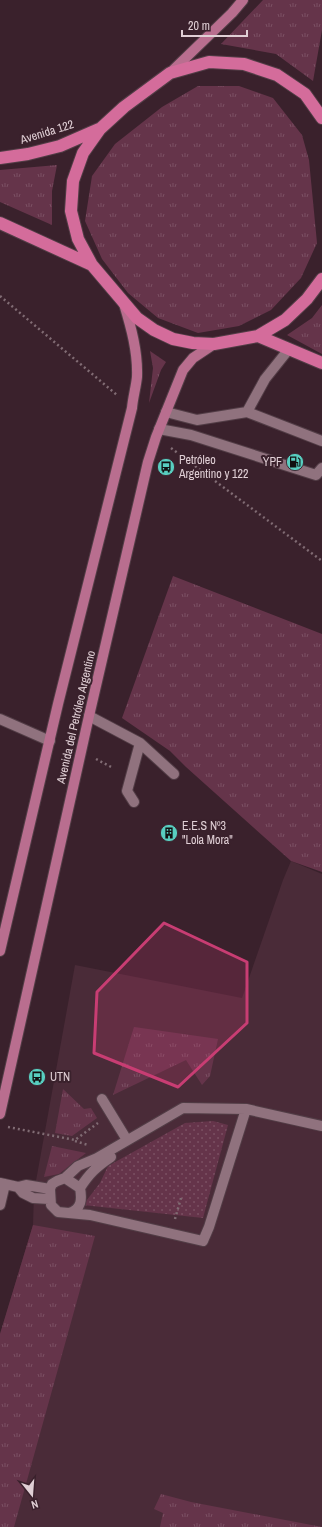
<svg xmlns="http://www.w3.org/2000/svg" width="322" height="1527" font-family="'Archivo Narrow',sans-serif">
	<defs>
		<pattern id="grass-tufts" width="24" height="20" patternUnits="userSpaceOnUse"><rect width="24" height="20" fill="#65344a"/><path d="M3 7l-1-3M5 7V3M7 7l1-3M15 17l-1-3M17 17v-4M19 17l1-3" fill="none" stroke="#7b5063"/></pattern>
		<pattern id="park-dots" width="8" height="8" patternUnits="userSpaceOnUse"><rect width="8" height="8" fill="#65344a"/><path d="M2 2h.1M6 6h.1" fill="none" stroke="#7b5063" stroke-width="1.8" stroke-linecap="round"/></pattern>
	</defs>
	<rect width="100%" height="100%" fill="#3a212c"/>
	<path fill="#4a2b38" d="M 291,861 L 322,874 L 322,1527 L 0,1527 L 0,1334 L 33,1225 L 34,1192 L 75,965 L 242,998 L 283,880 Z"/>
	<path fill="url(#grass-tufts)" d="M 263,0 L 322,0 L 322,30 L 313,81 L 276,54 L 221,44 Z
		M 198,86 L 239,86 L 273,98 L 302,135 L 309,160 L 317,243 L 301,278 L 271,310 L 239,326 L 198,333 L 158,318 L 128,293 L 102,259 L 85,221 L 92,176 L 115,144 L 162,107 Z
		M 57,165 L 52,191 L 52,225 L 0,202 L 0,170 Z
		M 322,305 L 322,354 L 287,335 L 312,318 Z
		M 150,351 L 166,362 L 161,370 L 149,403 L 153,368 Z
		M 173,576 L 322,634 L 322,872 L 291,861 L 186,767 L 170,751 L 122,718 Z
		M 134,1027 L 218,1039 L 210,1076 L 202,1085 L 186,1060 L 113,1095 Z
		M 63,1089 L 84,1109 L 91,1108 L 97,1118 L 72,1136 L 55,1133 Z
		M 52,1146 L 86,1153 L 59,1174 L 44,1177 Z
		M 33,1225 L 95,1236 L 14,1527 L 0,1527 L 0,1334 Z
		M 161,1494 L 191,1502 L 322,1527 L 160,1527 L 163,1513 L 154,1509 Z"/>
	<path fill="url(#park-dots)" d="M 213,1121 L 228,1125 L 203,1218 L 83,1205 L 100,1183 L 108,1166 L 185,1123 Z"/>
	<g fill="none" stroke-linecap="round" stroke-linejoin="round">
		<defs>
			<path id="minor" d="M 166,412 L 197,420 L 247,412 L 322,441
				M 247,412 L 265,379 L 289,349
				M 159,429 L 191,435 L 316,475 L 322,468
				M 89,716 L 140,743 L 174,774
				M 0,719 L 50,741
				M 134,802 L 127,791 L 140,743
				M 102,1099 L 127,1140
				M 65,1178 L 80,1188 C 82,1199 82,1209 69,1213
				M 0,1183 L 18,1187 L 23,1193 L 33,1198 L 49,1199
				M 18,1187 L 26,1185 L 50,1189 L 52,1184 L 57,1181 L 65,1178 L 78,1166 L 97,1158 L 183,1108 L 246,1109 L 322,1126
				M 80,1188 C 89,1174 96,1167 111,1157
				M 50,1189 L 51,1205 L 58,1212 L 90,1215 L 203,1241 L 209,1227 L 246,1109
				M 0,1205 L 5,1184"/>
			<path id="major" d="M 170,73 L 232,13 L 243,0
				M 0,951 L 58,704 L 132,408 C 133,397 136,387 137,377 C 138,352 131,327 124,304
				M 0,1114 L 89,716 L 148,462 L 156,437 L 183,370 L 193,358 L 214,344"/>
			<path id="highway" d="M 322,118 L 305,94 L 277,75 L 244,64 L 209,62 L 170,73 L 124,107 L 100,129 L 83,153 L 73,181 L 71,211 L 78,239 L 92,265 L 137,318 L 154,330 L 173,339 L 193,343 L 214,344 L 258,336 L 285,320 L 307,299 L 322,279
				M 0,158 L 28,154 L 60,146 L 99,129
				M 0,223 L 92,265
				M 258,336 L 322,363"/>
		</defs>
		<use href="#minor" stroke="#523d46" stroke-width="12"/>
		<use href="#major" stroke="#523d46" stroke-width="12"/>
		<use href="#highway" stroke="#523d46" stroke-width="14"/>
		<path stroke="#816c74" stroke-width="2.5" stroke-dasharray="2 3" stroke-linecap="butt" d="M 0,296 L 117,395
			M 171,448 L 322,561
			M 96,759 L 113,768
			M 8,1127 L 75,1140 L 98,1123
			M 75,1141 L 88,1145
			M 175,1219 L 181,1198"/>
		<use href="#minor" stroke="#90727e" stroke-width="10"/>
		<use href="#major" stroke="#b96e8f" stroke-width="10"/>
		<use href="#highway" stroke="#d46c9b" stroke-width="12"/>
	</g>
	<path fill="#c83d73" fill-opacity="0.2" stroke="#c83d73" stroke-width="3" stroke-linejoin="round" d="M 164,923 L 247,962 L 247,1023 L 178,1087 L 94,1053 L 97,992 Z"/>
	<defs>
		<symbol id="fuel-disc" viewBox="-11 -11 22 22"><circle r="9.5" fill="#58cec0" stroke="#3a212c"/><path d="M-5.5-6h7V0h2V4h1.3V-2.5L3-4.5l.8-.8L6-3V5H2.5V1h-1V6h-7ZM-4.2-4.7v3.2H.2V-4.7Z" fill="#111"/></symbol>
		<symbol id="bus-disc" viewBox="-11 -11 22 22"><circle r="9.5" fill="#58cec0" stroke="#3a212c"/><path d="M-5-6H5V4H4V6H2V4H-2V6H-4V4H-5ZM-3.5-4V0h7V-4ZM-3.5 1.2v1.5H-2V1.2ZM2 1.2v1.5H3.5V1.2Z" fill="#111"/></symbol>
		<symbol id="building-disc" viewBox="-11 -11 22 22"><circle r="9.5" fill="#58cec0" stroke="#3a212c"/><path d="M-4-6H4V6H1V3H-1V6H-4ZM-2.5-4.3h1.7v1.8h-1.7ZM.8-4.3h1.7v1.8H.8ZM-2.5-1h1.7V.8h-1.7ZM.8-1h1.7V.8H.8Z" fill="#111"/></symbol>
	</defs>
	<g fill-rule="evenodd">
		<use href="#fuel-disc" x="285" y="452" width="20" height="20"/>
		<use href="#bus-disc" x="156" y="457" width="20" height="20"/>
		<use href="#building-disc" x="159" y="823" width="20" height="20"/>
		<use href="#bus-disc" x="27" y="1067" width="20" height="20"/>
	</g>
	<g text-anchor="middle" stroke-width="4" stroke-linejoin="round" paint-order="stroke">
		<g font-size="12" fill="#e0cfd5" stroke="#3a212c">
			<text transform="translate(47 132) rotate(-17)" y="4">Avenida 122</text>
			<text transform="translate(76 717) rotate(-77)" y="4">Avenida del Petróleo Argentino</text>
		</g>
		<g font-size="12" fill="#e0cfd5" stroke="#3a212c" text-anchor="start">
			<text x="179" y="464">Petróleo<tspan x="179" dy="14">Argentino y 122</tspan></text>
			<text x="282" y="466" text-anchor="end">YPF</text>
			<text x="182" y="830">E.E.S Nº3<tspan x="182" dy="14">"Lola Mora"</tspan></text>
			<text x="50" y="1081">UTN</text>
		</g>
	</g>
	<g transform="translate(32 1495) rotate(163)" stroke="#3a212c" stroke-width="3" paint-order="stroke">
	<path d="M0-3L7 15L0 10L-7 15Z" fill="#e0cfd5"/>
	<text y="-6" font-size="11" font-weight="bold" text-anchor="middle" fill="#e0cfd5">N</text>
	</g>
	<path d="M182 30v6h65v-6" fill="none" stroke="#e0cfd5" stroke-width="2"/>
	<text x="188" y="30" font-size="12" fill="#e0cfd5" stroke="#3a212c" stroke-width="3" paint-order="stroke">20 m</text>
</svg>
